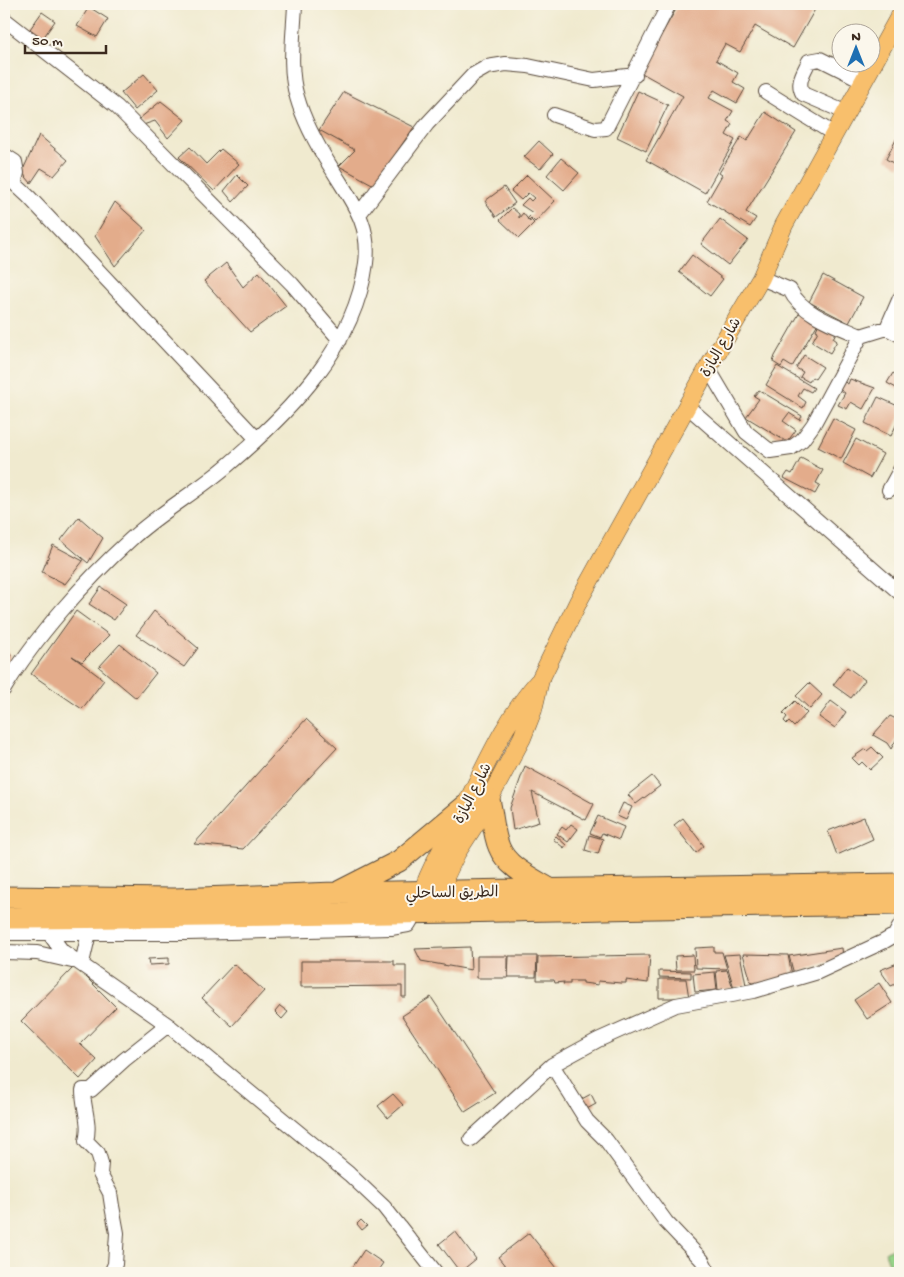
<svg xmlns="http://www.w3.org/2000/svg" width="904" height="1277" font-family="'Gochi Hand','Playpen Sans Arabic',sans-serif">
	<rect width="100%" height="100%" fill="#fbf7ec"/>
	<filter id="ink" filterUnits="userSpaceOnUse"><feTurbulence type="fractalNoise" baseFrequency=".02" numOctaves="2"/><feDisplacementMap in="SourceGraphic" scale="10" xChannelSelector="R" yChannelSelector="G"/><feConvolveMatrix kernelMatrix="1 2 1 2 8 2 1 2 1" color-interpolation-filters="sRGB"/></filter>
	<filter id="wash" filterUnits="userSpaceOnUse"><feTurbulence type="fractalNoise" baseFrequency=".0096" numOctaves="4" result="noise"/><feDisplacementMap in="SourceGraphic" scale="20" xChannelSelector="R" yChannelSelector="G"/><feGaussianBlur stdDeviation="1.12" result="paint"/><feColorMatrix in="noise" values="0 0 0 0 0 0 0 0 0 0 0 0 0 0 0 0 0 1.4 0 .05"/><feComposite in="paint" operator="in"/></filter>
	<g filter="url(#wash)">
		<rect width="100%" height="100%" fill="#f0eacf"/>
		<path fill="#97d489" stroke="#697f54" d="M 900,1243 L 900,1273 L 882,1273 L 890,1267 L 885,1252 Z"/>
		<g id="blocks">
			<path fill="#e3ac8b" d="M 679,4 L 818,4 L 793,48 L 755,26 L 740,52 L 725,44 L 716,60 L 738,73 L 733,82 L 745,89 L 737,103 L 714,90 L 709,98 L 733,111 L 727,121 L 732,124 L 726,135 L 735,140 L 705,193 L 646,160 L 683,96 L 640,72 Z
				M 89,7 L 108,19 L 97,37 L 77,26 Z
				M 42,12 L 55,21 L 43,38 L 30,29 Z
				M 144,74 L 158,90 L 135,110 L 121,93 Z
				M 638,91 L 668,105 L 646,151 L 617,137 Z
				M 344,92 L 414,127 L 374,185 L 339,166 L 355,150 L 319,130 Z
				M 161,101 L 185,120 L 168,138 L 155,121 L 143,125 L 139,119 Z
				M 765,112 L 796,132 L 746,212 L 756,218 L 750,227 L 707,201 L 722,175 L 719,173 L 741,137 L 747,141 Z
				M 900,132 L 900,167 L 886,159 Z
				M 39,135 L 68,160 L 54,176 L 41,168 L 31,183 L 22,172 Z
				M 539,141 L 553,154 L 540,169 L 524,157 Z
				M 190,147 L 206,164 L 221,149 L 239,164 L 214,191 L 179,157 Z
				M 561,158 L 579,173 L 564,190 L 547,175 Z
				M 237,175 L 248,186 L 233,202 L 224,191 Z
				M 527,175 L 555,201 L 535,222 L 531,218 L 529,220 L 527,219 L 533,213 L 521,205 L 528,198 L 531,201 L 534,198 L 528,193 L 521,200 L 511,191 Z
				M 504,187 L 515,203 L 496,217 L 485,201 Z
				M 115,202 L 146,230 L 115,266 L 95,236 Z
				M 512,208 L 519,214 L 519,218 L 523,213 L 530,222 L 531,220 L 534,223 L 519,238 L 500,220 Z
				M 720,219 L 748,240 L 728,265 L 701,244 Z
				M 692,255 L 723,279 L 710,296 L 679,272 Z
				M 226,263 L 243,287 L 259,272 L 286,306 L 250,332 L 204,281 Z
				M 823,275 L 863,297 L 849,323 L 809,302 Z
				M 800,312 L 818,323 L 792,367 L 784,362 L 781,367 L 773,362 L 775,356 Z
				M 819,323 L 836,333 L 833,338 L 837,341 L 830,353 L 812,342 L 818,331 L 816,330 Z
				M 804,355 L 823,367 L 815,379 L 812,377 L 809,382 L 800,377 L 803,372 L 796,368 Z
				M 777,366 L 814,388 L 811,392 L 803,388 L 798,396 L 806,402 L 803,408 L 766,385 Z
				M 893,373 L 900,377 L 900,390 L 887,383 Z
				M 850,379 L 875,388 L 863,409 L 851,402 L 847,409 L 838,405 L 845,393 L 839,389 L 843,381 L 848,384 Z
				M 759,390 L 802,416 L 800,420 L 789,413 L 783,421 L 796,430 L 787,442 L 746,417 L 759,399 L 754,396 Z
				M 878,397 L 900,407 L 900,417 L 891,436 L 865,423 Z
				M 833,418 L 856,430 L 841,459 L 818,447 Z
				M 856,439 L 883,454 L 870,478 L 843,463 Z
				M 801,458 L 823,470 L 816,483 L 820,485 L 815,494 L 784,478 L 788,472 L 792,474 Z
				M 79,517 L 103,538 L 88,563 L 61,540 Z
				M 53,545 L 83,561 L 65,584 L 42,572 Z
				M 900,568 L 900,585 L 892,579 Z
				M 101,587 L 126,604 L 114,620 L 89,604 Z
				M 76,611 L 109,635 L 82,662 L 72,656 L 104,680 L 82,709 L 31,674 Z
				M 154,611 L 198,648 L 184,667 L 136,635 Z
				M 120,644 L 156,673 L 136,698 L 99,667 Z
				M 4,649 L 11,655 L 4,668 Z
				M 847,667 L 865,680 L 851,698 L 833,685 Z
				M 809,683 L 822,695 L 810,709 L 796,696 Z
				M 795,701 L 807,713 L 794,727 L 789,722 L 787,724 L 784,721 L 787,717 L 783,713 Z
				M 831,701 L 846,712 L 835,728 L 819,717 Z
				M 890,716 L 900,721 L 900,733 L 891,749 L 887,743 L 873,735 Z
				M 306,719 L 337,748 L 243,849 L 194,844 Z
				M 872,747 L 883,758 L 870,770 L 862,762 L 859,765 L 852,758 L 865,749 L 867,751 Z
				M 525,766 L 594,804 L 586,820 L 532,792 L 539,822 L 513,830 L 510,808 Z
				M 652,776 L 660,786 L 636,804 L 628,795 Z
				M 623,803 L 632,807 L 626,820 L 617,816 Z
				M 598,816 L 624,827 L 619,840 L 602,833 L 600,837 L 590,833 Z
				M 864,817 L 873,839 L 837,855 L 828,831 Z
				M 683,818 L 704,846 L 696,853 L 674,825 Z
				M 571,824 L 578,829 L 568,842 L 557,834 L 562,827 L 566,830 Z
				M 589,835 L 603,839 L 598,854 L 585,850 Z
				M 556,836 L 566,845 L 564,848 L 553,839 Z
				M 470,947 L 471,970 L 421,961 L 415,949 Z
				M 714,947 L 714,952 L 722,952 L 727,969 L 696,968 L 695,948 Z
				M 842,948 L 843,957 L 794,974 L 789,956 Z
				M 740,954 L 746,985 L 734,988 L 724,955 Z
				M 743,954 L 788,955 L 792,975 L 752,985 Z
				M 650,955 L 648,983 L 626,980 L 626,983 L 621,983 L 598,981 L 598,985 L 583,983 L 583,981 L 570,981 L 570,984 L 563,984 L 564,982 L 555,983 L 554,980 L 537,980 L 538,957 Z
				M 693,955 L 694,970 L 676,970 L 675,956 Z
				M 477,956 L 508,956 L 508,978 L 477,978 Z
				M 509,956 L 537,956 L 536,977 L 508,977 Z
				M 169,958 L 169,964 L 149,965 L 148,959 Z
				M 301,961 L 394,961 L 394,965 L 406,965 L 406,997 L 402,997 L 402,986 L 301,987 Z
				M 900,962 L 900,982 L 891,986 L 880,970 Z
				M 234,964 L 264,991 L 232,1026 L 202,998 Z
				M 75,966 L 116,1007 L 80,1044 L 97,1060 L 80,1079 L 21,1021 Z
				M 727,970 L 733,988 L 718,990 L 716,971 Z
				M 659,971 L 691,972 L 691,978 L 659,977 Z
				M 715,972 L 717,990 L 695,992 L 693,974 Z
				M 659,979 L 686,979 L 689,998 L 659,998 Z
				M 879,983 L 892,1003 L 867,1019 L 854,1000 Z
				M 431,997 L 495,1093 L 465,1112 L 402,1016 Z
				M 280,1006 L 288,1012 L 282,1019 L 275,1012 Z
				M 393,1094 L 403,1105 L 388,1118 L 378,1106 Z
				M 591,1094 L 596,1104 L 583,1111 L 578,1101 Z
				M 361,1220 L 367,1226 L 362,1230 L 357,1224 Z
				M 455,1231 L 476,1259 L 460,1272 L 439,1244 Z
				M 529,1233 L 561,1273 L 511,1273 L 498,1257 Z
				M 364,1250 L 383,1263 L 376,1273 L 353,1273 L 350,1271 Z"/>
		</g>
	</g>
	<g filter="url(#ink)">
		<use href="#blocks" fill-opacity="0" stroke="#564739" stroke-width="1"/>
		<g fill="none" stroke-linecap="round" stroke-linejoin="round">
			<defs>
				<path id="minor" d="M 4,19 L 117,107 L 292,284 L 340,340
					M 766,92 L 834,134
					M 847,113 L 803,94 C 796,82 804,72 809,61 L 820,59 L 864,81
					M 554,115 L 595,129 L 606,128 L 669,4
					M 4,155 L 15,162 L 17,173 L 14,183 L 29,197 L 256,438
					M 360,213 L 427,124 L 473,75 L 487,67 L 506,64 L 528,66 L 594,80 L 635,75
					M 761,278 L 790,290 C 801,314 838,326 861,336 L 887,328 L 900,335
					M 887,328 L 900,298
					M 708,368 L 746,432 L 770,451 L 791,448 L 802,440 L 813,425 L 861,336
					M 687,406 L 900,593
					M 889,490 L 900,470
					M 4,689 C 34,638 86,580 130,540 C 160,512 197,492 228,465 C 290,412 355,347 366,263 C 371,223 351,201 332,169 C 318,147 304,122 297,97 C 288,68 294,33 295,4
					M 4,933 L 187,933 L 391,928 L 408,925 L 416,912
					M 49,933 L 62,951 L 168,1025 L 349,1174 L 384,1207 L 436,1273
					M 4,952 L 37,953 L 72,961
					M 82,963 L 89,933
					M 552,1065 L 587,1121 L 606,1140 L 666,1222 L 702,1260 L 709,1273
					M 471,1139 L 552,1065 L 598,1040 L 676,1005 L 753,991 L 818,972 L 883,942 L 895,935 L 900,926
					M 111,1273 L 115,1264 L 117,1233 L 112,1206 L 110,1193 L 100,1174 L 101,1163 L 98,1153 L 86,1141 C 91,1123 83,1108 83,1090 L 91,1090 L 124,1060 L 168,1025"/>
				<path id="major" d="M 419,903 C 428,869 449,838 465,807 C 487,763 505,720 538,682
					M 439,904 L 446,875 L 457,852 L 479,818 L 522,738 L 533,710 L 540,680 L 579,600 L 708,368 L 761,278 L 784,225 L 900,15"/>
				<path id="highway" d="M 489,800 C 493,815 493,833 499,847 C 507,868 534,879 553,891
					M 340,891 L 399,861 L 465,806
					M 4,897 L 174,899 L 335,893 L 900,884
					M 4,918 C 303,917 601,908 900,904"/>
			</defs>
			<use href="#minor" stroke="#564739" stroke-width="16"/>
			<use href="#major" stroke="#564739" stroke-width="19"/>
			<use href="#highway" stroke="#564739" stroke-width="23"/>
			<use href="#minor" stroke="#fff" stroke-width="14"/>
			<use href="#major" stroke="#f8bf6c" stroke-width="18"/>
			<use href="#highway" stroke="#f8bf6c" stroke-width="21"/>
		</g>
	</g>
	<g text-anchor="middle" stroke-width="4" stroke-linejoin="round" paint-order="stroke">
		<g font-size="15" fill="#3b2a1e" stroke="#fbf7ec">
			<text transform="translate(720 347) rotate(-60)" y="5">شارع البازة</text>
			<text transform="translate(472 793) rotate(-63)" y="5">شارع البازة</text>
			<text transform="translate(452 892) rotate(-1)" y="5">الطريق الساحلي</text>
		</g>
	</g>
	<rect width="904" height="1277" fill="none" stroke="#fbf7ec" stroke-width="20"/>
	<g transform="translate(856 48)"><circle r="24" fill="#fbf7ec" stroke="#aea59a"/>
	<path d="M0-4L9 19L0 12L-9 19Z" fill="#1f6fb2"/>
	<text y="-8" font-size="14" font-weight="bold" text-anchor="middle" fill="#3b2a1e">N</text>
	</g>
	<path d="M25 45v8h81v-8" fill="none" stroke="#3b2a1e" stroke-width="2.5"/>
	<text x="32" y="45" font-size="15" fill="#3b2a1e" stroke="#fbf7ec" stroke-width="4" paint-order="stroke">50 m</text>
</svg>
